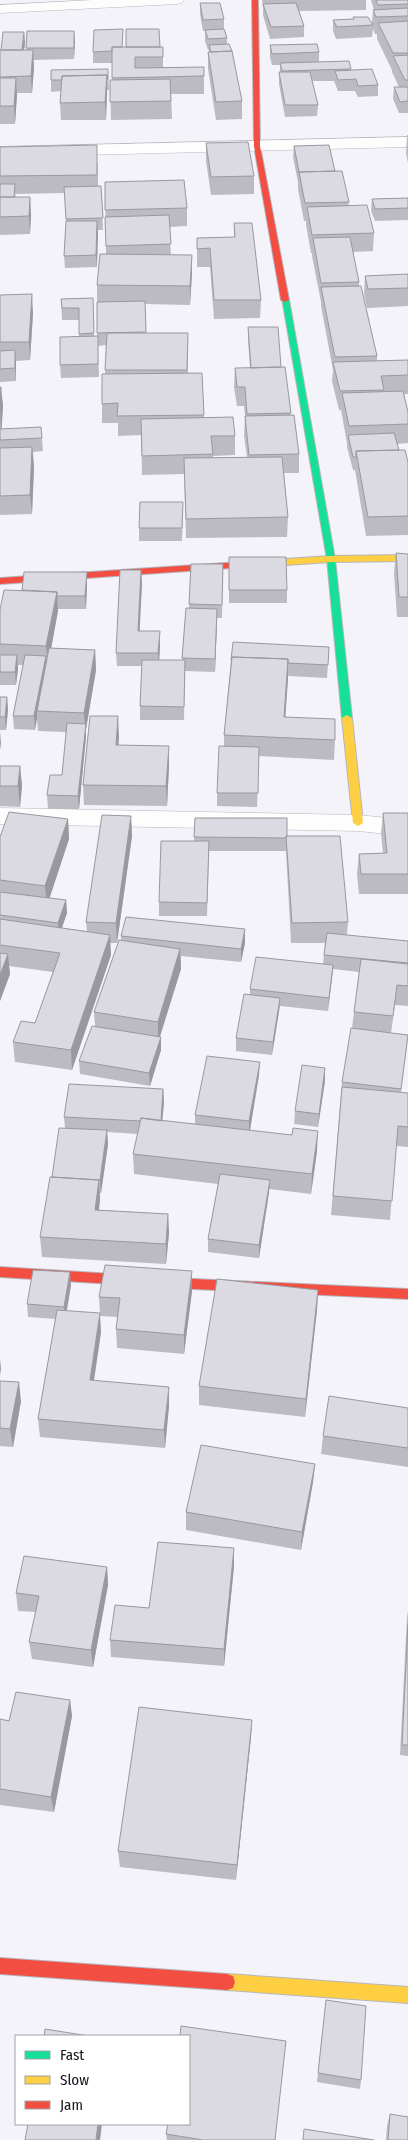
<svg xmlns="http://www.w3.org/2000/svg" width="408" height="2140" font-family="'Fira Sans Condensed',sans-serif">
	<rect width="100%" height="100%" fill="#f4f3f9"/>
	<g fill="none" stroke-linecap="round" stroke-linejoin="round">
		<defs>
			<path id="street" d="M 93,0 L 184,0 L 182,3 L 177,4 L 0,13 L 0,5 Z
				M 408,137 L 408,147 L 0,157 L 0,147 Z
				M 0,808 L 358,815 L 408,820 L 408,836 L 358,831 L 0,824 Z"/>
			<path id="fast" d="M 282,298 L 289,300 L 335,559 L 352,718 L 347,721 L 342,718 L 327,559 Z"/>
			<path id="slow" d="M 408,555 L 408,561 L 331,562 L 270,566 L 266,563 L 270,560 L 331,556 Z
				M 347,715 L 352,718 L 363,823 L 358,826 L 353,823 L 342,718 Z
				M 227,1974 L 408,1987 L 408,2003 L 227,1990 L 221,1988 L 219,1982 L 221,1976 Z"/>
			<path id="jam" d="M 252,0 L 258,0 L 260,146 L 289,300 L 285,302 L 281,300 L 254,146 Z
				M 270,560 L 274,563 L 273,565 L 0,584 L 0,578 Z
				M 0,1267 L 194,1279 L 408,1289 L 408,1299 L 194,1289 L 0,1277 Z
				M 0,1958 L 227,1974 L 233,1976 L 235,1982 L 233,1988 L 227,1990 L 0,1974 Z"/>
		</defs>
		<use href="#street" stroke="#b6b5bd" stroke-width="1"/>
		<use href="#fast" stroke="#b6b5bd" stroke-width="2"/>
		<use href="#slow" stroke="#b6b5bd" stroke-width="2"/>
		<use href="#jam" stroke="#b6b5bd" stroke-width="2"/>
		<use href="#street" fill="#fdfdfe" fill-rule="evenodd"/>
		<use href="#fast" fill="#16e098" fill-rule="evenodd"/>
		<use href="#slow" fill="#ffcf43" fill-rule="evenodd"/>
		<use href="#jam" fill="#f24e42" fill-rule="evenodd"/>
	</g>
	<path fill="#bcbbc2" d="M 262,0 L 366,0 L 366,10 L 299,11 L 304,26 L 304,37 L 270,39 L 263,15 L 263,7 Z
		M 371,0 L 408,0 L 408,113 L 399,113 L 393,99 L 394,87 L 399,87 L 392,72 L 392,70 L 377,39 L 377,34 L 375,34 L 373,29 L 372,37 L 336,39 L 333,31 L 333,20 L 353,19 L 353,17 L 372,23 L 373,10 L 374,10 Z
		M 200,3 L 224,19 L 224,29 L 227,38 L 227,44 L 242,101 L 242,119 L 216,120 L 208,69 L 208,52 L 209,52 L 209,50 L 208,50 L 205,41 L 205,31 L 203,31 L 200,14 Z
		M 27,31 L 75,42 L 74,59 L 33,60 L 34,67 L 32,93 L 17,93 L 15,124 L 0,124 L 0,50 L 1,50 L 24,32 L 25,43 L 24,50 L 26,50 Z
		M 270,45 L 319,52 L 319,62 L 351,69 L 351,70 L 378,85 L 378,96 L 358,97 L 355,91 L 338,91 L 334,81 L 312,81 L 318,105 L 317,116 L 285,117 L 279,84 L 279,72 L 280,72 L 280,65 L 272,65 L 270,57 Z
		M 123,47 L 163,47 L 163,68 L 204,67 L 204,94 L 171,94 L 172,119 L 111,120 L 110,80 L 112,80 L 112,63 L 93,63 L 93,52 Z
		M 108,69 L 109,90 L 107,90 L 106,120 L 61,120 L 60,103 L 61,91 L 51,92 L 51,80 Z
		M 407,135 L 408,135 L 408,163 L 406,153 Z
		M 206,143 L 254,176 L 254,194 L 211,195 L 206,161 Z
		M 294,146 L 335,171 L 349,202 L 348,206 L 374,233 L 373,251 L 353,252 L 359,282 L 359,286 L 377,356 L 377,361 L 408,360 L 408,394 L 404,394 L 408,412 L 408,443 L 397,444 L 399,450 L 408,462 L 408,535 L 366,536 L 355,470 L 353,470 L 347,447 L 347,443 L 341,410 L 339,410 L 332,381 L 333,370 L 321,306 L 321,302 L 312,256 L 312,253 L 311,253 L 306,225 L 306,221 L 304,221 L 298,189 L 298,182 L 293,157 Z
		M 0,147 L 98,163 L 98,186 L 101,186 L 103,230 L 98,230 L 97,267 L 65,268 L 64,256 L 66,224 L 65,193 L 15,194 L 16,197 L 30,197 L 31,215 L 30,234 L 0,235 Z
		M 105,182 L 187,208 L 187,226 L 169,227 L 171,255 L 192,273 L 190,305 L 145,304 L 146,333 L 188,333 L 188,373 L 202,373 L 204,417 L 235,436 L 235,455 L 213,456 L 213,458 L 247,457 L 244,436 L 245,416 L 244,406 L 237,406 L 234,387 L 235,368 L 250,368 L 248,340 L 248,327 L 281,367 L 299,454 L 299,473 L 284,473 L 288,517 L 287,537 L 186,538 L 184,474 L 142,475 L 141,435 L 118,436 L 118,423 L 102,423 L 102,404 L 105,374 L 106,345 L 98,346 L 99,377 L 61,378 L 60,365 L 79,337 L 79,320 L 62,320 L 61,299 L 93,298 L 94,336 L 97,336 L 97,285 L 106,254 Z
		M 408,198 L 408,220 L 375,221 L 371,211 L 372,199 Z
		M 234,223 L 261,300 L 260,318 L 214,319 L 210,267 L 197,267 L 197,238 L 234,237 Z
		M 408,274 L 408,306 L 367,308 L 364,294 L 365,276 Z
		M 0,295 L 33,313 L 30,360 L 16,361 L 16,381 L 0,382 Z
		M 0,387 L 3,406 L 1,429 L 41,427 L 43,451 L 33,452 L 34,467 L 32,514 L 0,515 Z
		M 183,515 L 182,541 L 139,541 L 139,528 Z
		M 396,553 L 408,554 L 408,617 L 397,617 L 394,573 Z
		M 229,557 L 287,590 L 287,603 L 229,603 Z
		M 191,564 L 223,564 L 222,618 L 217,618 L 215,672 L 185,671 L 184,720 L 140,720 L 140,706 L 142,666 L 117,666 L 116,653 L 141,570 L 142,583 L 139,631 L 160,645 L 159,660 L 182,660 L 186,608 L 189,608 Z
		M 87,585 L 86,609 L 58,609 L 51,648 L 95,650 L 96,670 L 86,729 L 86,737 L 79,809 L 48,809 L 47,795 L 62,775 L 66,732 L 38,731 L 37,718 L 35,730 L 14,729 L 13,716 L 23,665 L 18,665 L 18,669 L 16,685 L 0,685 L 0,610 L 22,590 Z
		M 329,647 L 327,678 L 288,676 L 285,717 L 335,740 L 334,760 L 259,756 L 257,807 L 217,806 L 217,793 L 224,746 L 224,735 L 231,660 Z
		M 0,697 L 7,697 L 8,710 L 6,730 L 0,730 Z
		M 119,736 L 118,746 L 169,766 L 167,806 L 84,805 L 83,785 Z
		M 0,766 L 20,766 L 22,786 L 20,807 L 0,806 Z
		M 383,813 L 408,813 L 408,894 L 359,894 L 357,874 L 359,854 L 383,853 L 381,833 Z
		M 131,816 L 132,836 L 117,943 L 110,943 L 111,955 L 72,1070 L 15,1062 L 13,1042 L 35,1023 L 53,972 L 9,966 L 10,974 L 0,1001 L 0,837 L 68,819 L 69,839 L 49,898 L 66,900 L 67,913 L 62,928 L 87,931 L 86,922 Z
		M 195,818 L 287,836 L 348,922 L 347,935 L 408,941 L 408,1006 L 395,1005 L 391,1033 L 408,1035 L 401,1093 L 408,1093 L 408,1147 L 396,1146 L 390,1220 L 331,1215 L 342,1082 L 352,1028 L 359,972 L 333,969 L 328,1011 L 280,1006 L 272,1055 L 236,1051 L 236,1038 L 250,995 L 250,989 L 323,964 L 325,943 L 291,943 L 286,851 L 209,851 L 207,916 L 159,916 L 159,902 L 194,841 Z
		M 245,929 L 245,943 L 241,962 L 181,956 L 181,969 L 160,1037 L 161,1050 L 150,1086 L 80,1074 L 79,1061 L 95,1026 L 94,1012 L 121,940 L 121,936 Z
		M 259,1075 L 250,1131 L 317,1151 L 311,1194 L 269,1189 L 259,1258 L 208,1252 L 208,1239 L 218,1184 L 134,1174 L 133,1154 L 138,1134 L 107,1132 L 108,1144 L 101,1193 L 100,1193 L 100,1200 L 99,1210 L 168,1214 L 169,1233 L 166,1264 L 42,1257 L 40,1237 L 52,1178 L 65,1128 L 64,1117 L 163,1089 L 164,1102 L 162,1121 L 195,1124 L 195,1115 Z
		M 325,1081 L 318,1127 L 294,1124 L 295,1111 Z
		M 71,1285 L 67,1311 L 101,1332 L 94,1381 L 169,1406 L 165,1448 L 40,1437 L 38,1419 L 56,1319 L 28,1317 L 27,1304 Z
		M 318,1290 L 317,1310 L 305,1417 L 199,1405 L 199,1386 Z
		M 192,1291 L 184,1354 L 117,1348 L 116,1329 L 118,1317 L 100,1316 L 99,1297 Z
		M 0,1381 L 21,1401 L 13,1447 L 0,1446 Z
		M 408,1408 L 408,1467 L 321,1454 L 323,1436 Z
		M 315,1464 L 313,1482 L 301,1550 L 186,1530 L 186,1512 Z
		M 234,1566 L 224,1666 L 111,1657 L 110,1640 L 149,1608 Z
		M 107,1567 L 108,1585 L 93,1667 L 32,1659 L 29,1642 L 36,1612 L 18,1611 L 16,1593 Z
		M 408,1611 L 408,1756 L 400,1755 L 407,1617 Z
		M 70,1700 L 72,1716 L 54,1812 L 0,1805 L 0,1719 L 9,1721 Z
		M 252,1720 L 251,1737 L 236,1880 L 120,1867 L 118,1851 Z
		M 326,2000 L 361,2080 L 360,2089 L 317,2082 Z
		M 390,2114 L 408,2140 L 386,2140 L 387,2126 Z
		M 166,2134 L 275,2140 L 167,2140 Z"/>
	<path fill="#99989e" d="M 74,31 L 75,42 L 74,59 Z
		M 24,32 L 25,43 L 22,66 L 22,55 Z
		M 33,50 L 34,67 L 32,93 L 31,76 Z
		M 107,75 L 107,92 L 106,120 L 105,102 Z
		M 16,78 L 17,95 L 15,124 L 14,106 Z
		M 30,197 L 31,215 L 30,234 L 29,216 Z
		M 97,221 L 98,233 L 97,267 L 96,255 Z
		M 192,255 L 192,273 L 190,305 L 190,286 Z
		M 32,294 L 33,313 L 30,360 L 29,342 Z
		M 15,350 L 16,363 L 16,381 L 15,368 Z
		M 1,387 L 3,406 L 1,439 L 0,404 Z
		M 32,447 L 34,467 L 32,514 L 30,495 Z
		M 141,570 L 142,583 L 139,645 L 138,631 Z
		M 87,572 L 87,585 L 86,609 L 85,596 Z
		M 57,592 L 58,611 L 48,666 L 46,646 Z
		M 217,609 L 217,622 L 215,672 L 215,659 Z
		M 160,631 L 160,645 L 159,666 L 158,653 Z
		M 95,650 L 96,670 L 86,729 L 86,737 L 79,809 L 78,796 L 85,730 L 84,713 Z
		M 17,655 L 18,669 L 16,685 L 15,672 Z
		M 46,656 L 47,669 L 37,711 L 37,718 L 35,730 L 34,716 Z
		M 288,659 L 288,679 L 284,737 L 284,717 Z
		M 7,697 L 8,710 L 6,730 L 5,717 Z
		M 118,716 L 119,736 L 117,766 L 116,745 Z
		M 0,732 L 1,743 L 0,750 Z
		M 169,746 L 169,766 L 167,806 L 166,786 Z
		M 20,766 L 22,786 L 20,807 L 18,786 Z
		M 131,816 L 132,836 L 117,943 L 116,923 Z
		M 68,819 L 69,839 L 47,906 L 45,886 Z
		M 66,900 L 67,913 L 59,936 L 58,923 Z
		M 245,929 L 245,943 L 241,962 L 241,949 Z
		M 110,935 L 111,955 L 72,1070 L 71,1050 Z
		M 180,949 L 181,969 L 158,1042 L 158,1022 Z
		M 8,954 L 10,974 L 0,1001 L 0,975 Z
		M 333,965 L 332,978 L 328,1011 L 329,998 Z
		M 280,998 L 279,1011 L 272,1055 L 273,1042 Z
		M 161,1037 L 161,1050 L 150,1086 L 149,1073 Z
		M 260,1062 L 259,1075 L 249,1135 L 249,1121 Z
		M 325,1068 L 325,1081 L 318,1127 L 319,1114 Z
		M 163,1089 L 164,1102 L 161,1135 L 160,1122 Z
		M 107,1130 L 108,1144 L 101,1193 L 100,1180 Z
		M 318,1131 L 317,1151 L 311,1194 L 312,1174 Z
		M 99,1180 L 100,1200 L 96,1229 L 95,1210 Z
		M 270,1180 L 269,1193 L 259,1258 L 259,1245 Z
		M 168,1214 L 169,1233 L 166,1264 L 166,1244 Z
		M 192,1271 L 192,1291 L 184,1354 L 184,1335 Z
		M 70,1272 L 71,1285 L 65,1319 L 64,1307 Z
		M 318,1290 L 317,1310 L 305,1417 L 306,1399 Z
		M 100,1313 L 101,1332 L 91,1399 L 90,1380 Z
		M 0,1359 L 1,1369 L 0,1375 Z
		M 19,1382 L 21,1401 L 13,1447 L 10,1429 Z
		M 169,1387 L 169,1406 L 165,1448 L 164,1430 Z
		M 315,1464 L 313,1482 L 301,1550 L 302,1532 Z
		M 234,1548 L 234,1566 L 224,1666 L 224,1649 Z
		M 107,1567 L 108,1585 L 93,1667 L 91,1650 Z
		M 70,1700 L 72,1716 L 54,1812 L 51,1797 Z
		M 252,1720 L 251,1737 L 236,1880 L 237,1865 Z
		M 98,2124 L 102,2124 L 100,2140 L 96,2140 Z"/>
	<path fill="#dbd9e1" stroke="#99989e" d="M 376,0 L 408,0 L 408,4 L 378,5 Z
		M 200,3 L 220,3 L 224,19 L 203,20 Z
		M 296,3 L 304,26 L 271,27 L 263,4 Z
		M 408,8 L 408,16 L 376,17 L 373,10 Z
		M 353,17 L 368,17 L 373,25 L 337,27 L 333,20 L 354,19 Z
		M 408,21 L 408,53 L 393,53 L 378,23 Z
		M 123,29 L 122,47 L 112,47 L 112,51 L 93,52 L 94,30 Z
		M 126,29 L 159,29 L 160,47 L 126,47 Z
		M 224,29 L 227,38 L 208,39 L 205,30 Z
		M 27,31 L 74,31 L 74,48 L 26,48 Z
		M 3,32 L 24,32 L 22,50 L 1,50 Z
		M 229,44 L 232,51 L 211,52 L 209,45 Z
		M 317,44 L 319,52 L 272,54 L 270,45 Z
		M 112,47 L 163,47 L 163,57 L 135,57 L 135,68 L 204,67 L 204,76 L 112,78 Z
		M 0,50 L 33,50 L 31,76 L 0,77 Z
		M 232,51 L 242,101 L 216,102 L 208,52 Z
		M 408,55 L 408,80 L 405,80 L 393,56 Z
		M 349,61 L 351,69 L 282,71 L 280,63 Z
		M 108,69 L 108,79 L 107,79 L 107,75 L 62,76 L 62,80 L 51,80 L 51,70 Z
		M 372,69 L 378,85 L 358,86 L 356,79 L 338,80 L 335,71 Z
		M 279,72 L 310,72 L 318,105 L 285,105 Z
		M 107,75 L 105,102 L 60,103 L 62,76 Z
		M 0,78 L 16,78 L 14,106 L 0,106 Z
		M 170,79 L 171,101 L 110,102 L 110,80 Z
		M 394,87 L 408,87 L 408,101 L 400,102 Z
		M 248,142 L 254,176 L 211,177 L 206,143 Z
		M 97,145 L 97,175 L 0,176 L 0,147 Z
		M 329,145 L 335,171 L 299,172 L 294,146 Z
		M 342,171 L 349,202 L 305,203 L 299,172 Z
		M 184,180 L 187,208 L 105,210 L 105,182 Z
		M 0,184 L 15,184 L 14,197 L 0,197 Z
		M 101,186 L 103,218 L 66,219 L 64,187 Z
		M 0,197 L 30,197 L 29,216 L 0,217 Z
		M 408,198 L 408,208 L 375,209 L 372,199 Z
		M 367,205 L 374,233 L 312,235 L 307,207 Z
		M 169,215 L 171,244 L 106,246 L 105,217 Z
		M 66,221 L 97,221 L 96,255 L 64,256 Z
		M 234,223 L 252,223 L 261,300 L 214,300 L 210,248 L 197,249 L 197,238 L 235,237 Z
		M 350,237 L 359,282 L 321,283 L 313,238 Z
		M 100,254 L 192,255 L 190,286 L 97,285 Z
		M 408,274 L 408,288 L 368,289 L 365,276 Z
		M 361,286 L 377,356 L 335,357 L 321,287 Z
		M 32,294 L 29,342 L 0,342 L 0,295 Z
		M 93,298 L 94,333 L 79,334 L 79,308 L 62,308 L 61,299 Z
		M 145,301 L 146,332 L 97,333 L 97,302 Z
		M 248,327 L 278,327 L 281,367 L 251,368 Z
		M 107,333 L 188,333 L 187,370 L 105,370 Z
		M 98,336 L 98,364 L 60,365 L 60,337 Z
		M 15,350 L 15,368 L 0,369 L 0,351 Z
		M 408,360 L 408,375 L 381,376 L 384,390 L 340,391 L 333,362 Z
		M 285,367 L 291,413 L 247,414 L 245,387 L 237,387 L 235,368 Z
		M 202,373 L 204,415 L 117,416 L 118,403 L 102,404 L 102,374 Z
		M 0,387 L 1,387 L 0,404 Z
		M 403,391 L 408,412 L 408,424 L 349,426 L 342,393 Z
		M 294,415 L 299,454 L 249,455 L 245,416 Z
		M 233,417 L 235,436 L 211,436 L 213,454 L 142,456 L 141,419 Z
		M 41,427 L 42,438 L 0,440 L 0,429 Z
		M 394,433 L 399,450 L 356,451 L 356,457 L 353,457 L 348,435 Z
		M 32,447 L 30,495 L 0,496 L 0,448 Z
		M 405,450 L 408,462 L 408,516 L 368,517 L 356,451 Z
		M 282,457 L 288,517 L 186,519 L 184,458 Z
		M 140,502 L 183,502 L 182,528 L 139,528 Z
		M 396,553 L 408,554 L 408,597 L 399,597 Z
		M 229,557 L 286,557 L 287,590 L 229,590 Z
		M 191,564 L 223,564 L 222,605 L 189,604 Z
		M 120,570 L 141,570 L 138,631 L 160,631 L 158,653 L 116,653 Z
		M 24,572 L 87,572 L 85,596 L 57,596 L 57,592 L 22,590 Z
		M 4,590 L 57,592 L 46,646 L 0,644 L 0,610 Z
		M 186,608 L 217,609 L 215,659 L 182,658 Z
		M 233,642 L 329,647 L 328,665 L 288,663 L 288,659 L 232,657 L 231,660 Z
		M 49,648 L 95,650 L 84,713 L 37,711 Z
		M 0,655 L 17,655 L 15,672 L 0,672 Z
		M 25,655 L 46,656 L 34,716 L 13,716 Z
		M 232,657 L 288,659 L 284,717 L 335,719 L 335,740 L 224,735 Z
		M 142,660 L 185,660 L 184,707 L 140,706 Z
		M 0,697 L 7,697 L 5,717 L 0,717 Z
		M 90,716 L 118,716 L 116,745 L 169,746 L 166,786 L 83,785 Z
		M 67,723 L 86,724 L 78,796 L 47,795 L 50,775 L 62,775 Z
		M 219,746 L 259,747 L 258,793 L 217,793 Z
		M 0,766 L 20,766 L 18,786 L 0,786 Z
		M 9,812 L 68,819 L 45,886 L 0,880 L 0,837 Z
		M 383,813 L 408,813 L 408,874 L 361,874 L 359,854 L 387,853 Z
		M 102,815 L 131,816 L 116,923 L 86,922 Z
		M 195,818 L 287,818 L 287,836 L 286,836 L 286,838 L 194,837 Z
		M 286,836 L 340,836 L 348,922 L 292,923 Z
		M 161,841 L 209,841 L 207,903 L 159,902 Z
		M 0,892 L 66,900 L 58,923 L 0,915 Z
		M 126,917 L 245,929 L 241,949 L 121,936 Z
		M 0,919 L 110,935 L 71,1050 L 13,1042 L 21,1021 L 35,1023 L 60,953 L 0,945 Z
		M 327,933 L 408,941 L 408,963 L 324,955 Z
		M 119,940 L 180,949 L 158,1022 L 94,1012 Z
		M 0,953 L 8,954 L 0,975 Z
		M 256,957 L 333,965 L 329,998 L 250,989 Z
		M 361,959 L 408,964 L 408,986 L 397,985 L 393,1016 L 354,1012 Z
		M 244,994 L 280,998 L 273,1042 L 236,1038 Z
		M 92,1026 L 161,1037 L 149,1073 L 79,1061 Z
		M 351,1028 L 408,1035 L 401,1089 L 342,1082 Z
		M 207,1056 L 260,1062 L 249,1121 L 195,1115 Z
		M 302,1065 L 325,1068 L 319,1114 L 295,1111 Z
		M 69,1084 L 163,1089 L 161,1121 L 141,1118 L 140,1121 L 64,1117 Z
		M 342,1087 L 408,1093 L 408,1127 L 398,1126 L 392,1201 L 333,1196 Z
		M 141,1118 L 292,1135 L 293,1128 L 318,1131 L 312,1174 L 133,1154 Z
		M 59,1128 L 107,1130 L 100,1180 L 52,1177 Z
		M 220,1174 L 270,1180 L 259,1245 L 208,1239 Z
		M 50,1177 L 99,1180 L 95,1210 L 168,1214 L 166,1244 L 40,1237 Z
		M 105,1265 L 192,1271 L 184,1335 L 116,1329 L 120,1298 L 99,1297 Z
		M 33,1270 L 70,1272 L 64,1307 L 27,1304 Z
		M 217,1279 L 318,1290 L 306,1399 L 199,1386 Z
		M 57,1310 L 100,1313 L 90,1380 L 169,1387 L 164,1430 L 38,1419 Z
		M 0,1381 L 19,1382 L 10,1429 L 0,1428 Z
		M 329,1396 L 408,1408 L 408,1448 L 323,1436 Z
		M 201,1445 L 315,1464 L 302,1532 L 186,1512 Z
		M 158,1542 L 234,1548 L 224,1649 L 110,1640 L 115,1605 L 149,1608 Z
		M 24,1556 L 107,1567 L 91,1650 L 29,1642 L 39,1596 L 16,1593 Z
		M 408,1623 L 408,1745 L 402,1745 Z
		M 16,1692 L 70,1700 L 51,1797 L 0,1789 L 0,1719 L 9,1721 Z
		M 139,1707 L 252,1720 L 237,1865 L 118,1851 Z
		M 326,2000 L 366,2006 L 361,2080 L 318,2073 Z
		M 181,2026 L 286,2041 L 275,2140 L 203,2140 L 166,2134 L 168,2124 L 189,2124 L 189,2036 L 180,2036 Z
		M 45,2029 L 89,2036 L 44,2036 Z
		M 390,2114 L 408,2117 L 408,2140 L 388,2140 Z
		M 28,2124 L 98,2124 L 96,2140 L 25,2140 Z
		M 304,2129 L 374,2140 L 303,2140 Z"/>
	<rect x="15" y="2035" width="175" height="90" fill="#ffffff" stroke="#a2a2a6"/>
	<rect x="25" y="2051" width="25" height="8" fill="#16e098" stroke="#a2a2a6"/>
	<text x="60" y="2060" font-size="15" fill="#171620">Fast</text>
	<rect x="25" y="2076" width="25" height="8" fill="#ffcf43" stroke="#a2a2a6"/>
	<text x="60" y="2085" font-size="15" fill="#171620">Slow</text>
	<rect x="25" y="2101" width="25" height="8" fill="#f24e42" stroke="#a2a2a6"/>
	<text x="60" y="2110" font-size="15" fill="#171620">Jam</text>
</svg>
